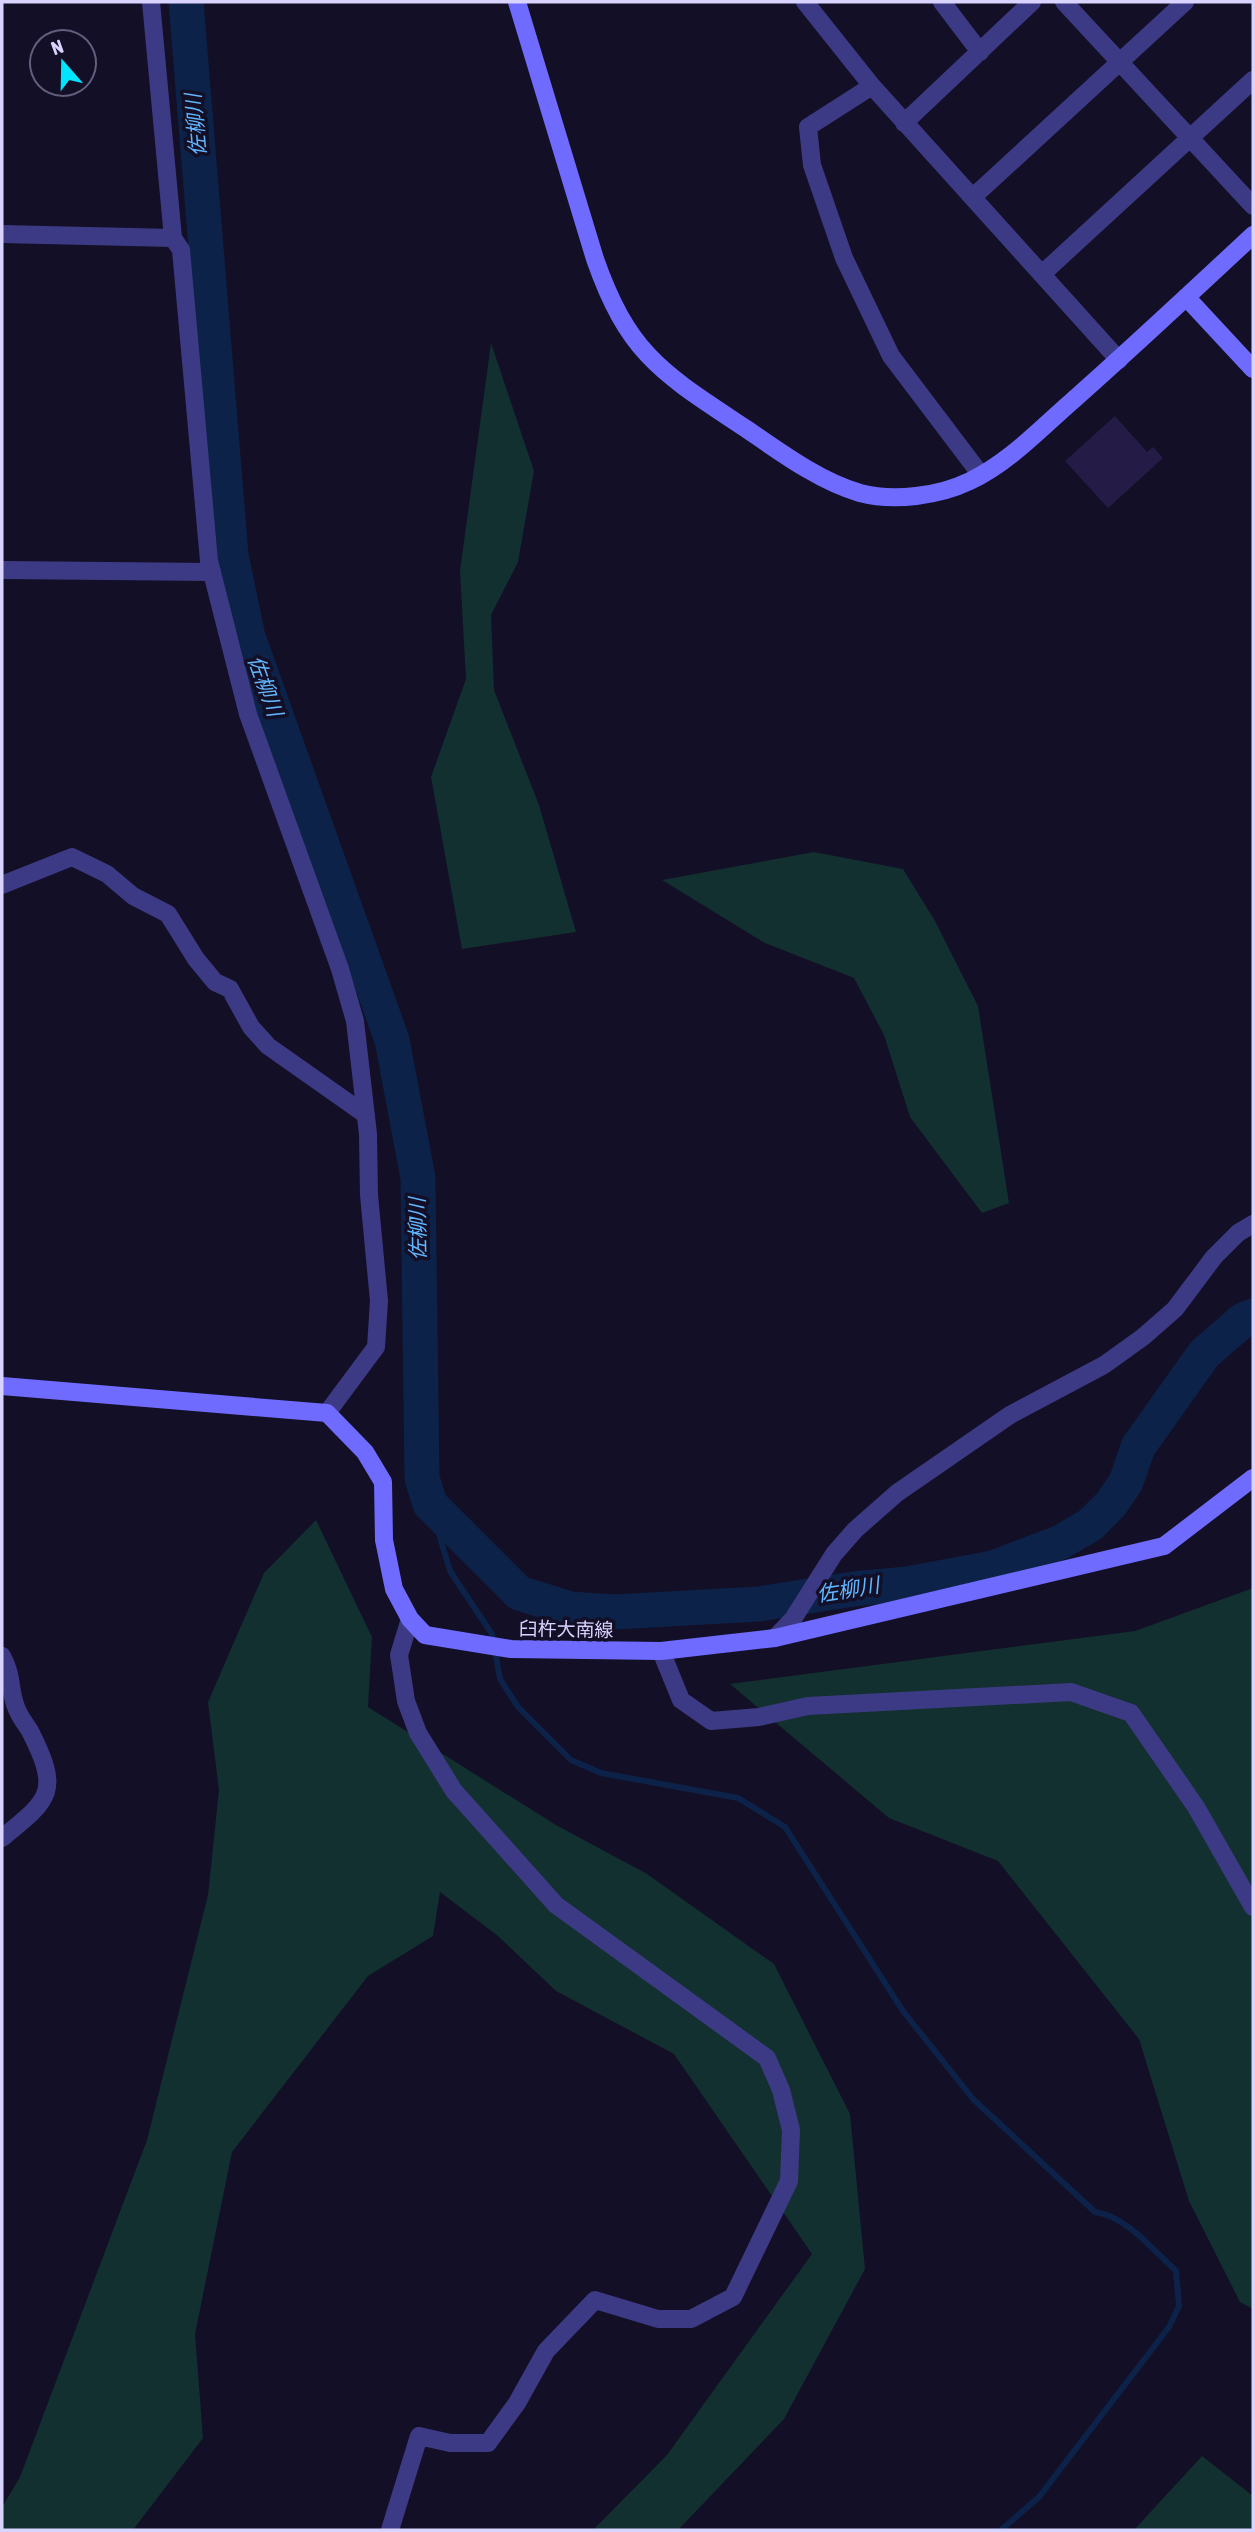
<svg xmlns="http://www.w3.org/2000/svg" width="1255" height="2532" font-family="'Asap Condensed','Noto Sans JP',sans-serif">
	<rect width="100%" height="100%" fill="#130f26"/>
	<path fill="#12302f" d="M 491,343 L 534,471 L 518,562 L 491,615 L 494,690 L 539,805 L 576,932 L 462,949 L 431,777 L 466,679 L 460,571 Z
		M 814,852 L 903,869 L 935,921 L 978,1006 L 1009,1203 L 982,1213 L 910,1117 L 884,1035 L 854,978 L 765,943 L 662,880 Z
		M 316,1520 L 372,1637 L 368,1707 L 556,1825 L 647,1874 L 774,1964 L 850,2114 L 865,2269 L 784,2419 L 678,2530 L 593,2530 L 667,2455 L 812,2254 L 674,2054 L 556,1991 L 498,1936 L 440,1892 L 433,1936 L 368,1976 L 232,2152 L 195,2334 L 203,2438 L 133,2530 L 2,2530 L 2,2507 L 20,2477 L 147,2140 L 208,1895 L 219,1790 L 208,1702 L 264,1573 Z
		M 1253,1588 L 1253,2309 L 1240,2302 L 1189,2201 L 1139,2039 L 998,1861 L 889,1818 L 730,1684 L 1135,1631 Z
		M 1202,2456 L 1253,2496 L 1253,2530 L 1134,2530 Z"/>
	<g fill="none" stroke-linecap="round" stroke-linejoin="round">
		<path stroke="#0c2248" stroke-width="6" d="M 430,1504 L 450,1571 L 492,1634 L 500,1679 L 518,1707 L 571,1760 L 601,1773 L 738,1798 L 785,1827 L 903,2011 L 973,2099 L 1095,2212 C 1126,2216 1153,2250 1176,2271 L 1179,2306 L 1169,2327 L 1039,2497 L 1001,2530"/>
		<path stroke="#0c2248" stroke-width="35" d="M 186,2 L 231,555 L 248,637 L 392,1040 L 418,1178 L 422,1478 L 430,1504 L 519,1593 L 570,1609 L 614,1612 L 759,1604 L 853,1589 L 907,1584 L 993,1568 L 1061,1542 L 1090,1525 L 1111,1504 L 1126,1482 L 1138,1447 L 1204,1354 L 1243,1320 L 1253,1316"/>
	</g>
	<path fill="#241b47" d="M 1115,416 L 1147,452 L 1153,447 L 1163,458 L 1108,508 L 1065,461 Z"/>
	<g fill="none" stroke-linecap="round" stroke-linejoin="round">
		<path stroke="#3d3a85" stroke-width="18" d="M 151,2 L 173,238
			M 805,2 L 872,86 L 1119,360
			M 942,2 L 980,52
			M 1064,2 L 1253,206
			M 872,86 L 808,127 L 812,165 L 844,258 L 891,356 L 981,475
			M 904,123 L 1032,2
			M 973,197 L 1185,2
			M 2,234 L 173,238 L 181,250 L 209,561 L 248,714 L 340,969 L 355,1021 L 368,1134 L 369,1195 L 379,1301 L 376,1347 L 327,1413
			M 1042,274 L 1253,80
			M 2,570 L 212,572
			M 2,885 L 72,857 L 107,874 L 133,896 L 168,914 L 196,959 L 215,982 L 230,989 L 251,1027 L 268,1046 L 366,1115
			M 775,1638 L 793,1619 L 834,1554 L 855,1530 L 897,1493 L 1010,1415 L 1104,1365 L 1143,1337 L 1175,1309 L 1214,1257 L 1238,1233 L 1253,1224
			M 661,1651 L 681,1700 L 711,1721 L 759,1717 L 808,1706 L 1071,1692 L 1131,1713 L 1196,1807 L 1253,1907
			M 2,1656 C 13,1676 9,1689 16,1707 C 19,1716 25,1723 30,1731 C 61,1792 50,1799 2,1838
			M 390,2530 L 419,2436 L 450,2443 L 488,2443 L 517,2403 L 546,2351 L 595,2300 L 658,2319 L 691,2319 L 733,2297 L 789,2181 L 791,2130 L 781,2090 L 767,2058 L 556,1905 L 454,1791 L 418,1733 L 406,1701 L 399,1655 L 410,1619"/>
		<path stroke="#6f6bff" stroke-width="18" d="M 517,2 L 595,259 C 629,356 664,374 745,428 C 780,452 819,481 860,493 C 894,502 939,496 970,481 C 1008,463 1038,431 1070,403 C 1132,348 1192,292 1253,235
			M 1186,297 L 1253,369
			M 2,1386 L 327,1413 L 365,1452 L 383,1482 L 384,1540 L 394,1589 L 410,1619 L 425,1635 L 511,1649 L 661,1651 L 775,1638 L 1164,1546 L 1253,1478"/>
	</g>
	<g text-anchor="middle" stroke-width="7" stroke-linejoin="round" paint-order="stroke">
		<g font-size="19" fill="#d9d4ff" stroke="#130f26">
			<text transform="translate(566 1629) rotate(1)" y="7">臼杵大南線</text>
		</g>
		<g font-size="21" font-style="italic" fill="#62b6ff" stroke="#130f26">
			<text transform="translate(196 125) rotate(-95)" y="7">佐柳川</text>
			<text transform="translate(265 686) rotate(70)" y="7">佐柳川</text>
			<text transform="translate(418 1229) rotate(-91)" y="7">佐柳川</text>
			<text transform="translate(848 1590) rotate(-9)" y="7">佐柳川</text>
		</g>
	</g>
	<rect width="1255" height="2532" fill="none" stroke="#d9d4ff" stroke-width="7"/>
	<g transform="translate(63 63) rotate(340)"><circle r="33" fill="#130f26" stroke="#625e7d" stroke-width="2"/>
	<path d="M0-5L12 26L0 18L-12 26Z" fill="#00e5ff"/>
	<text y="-10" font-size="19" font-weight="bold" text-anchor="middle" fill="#d9d4ff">N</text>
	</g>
</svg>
